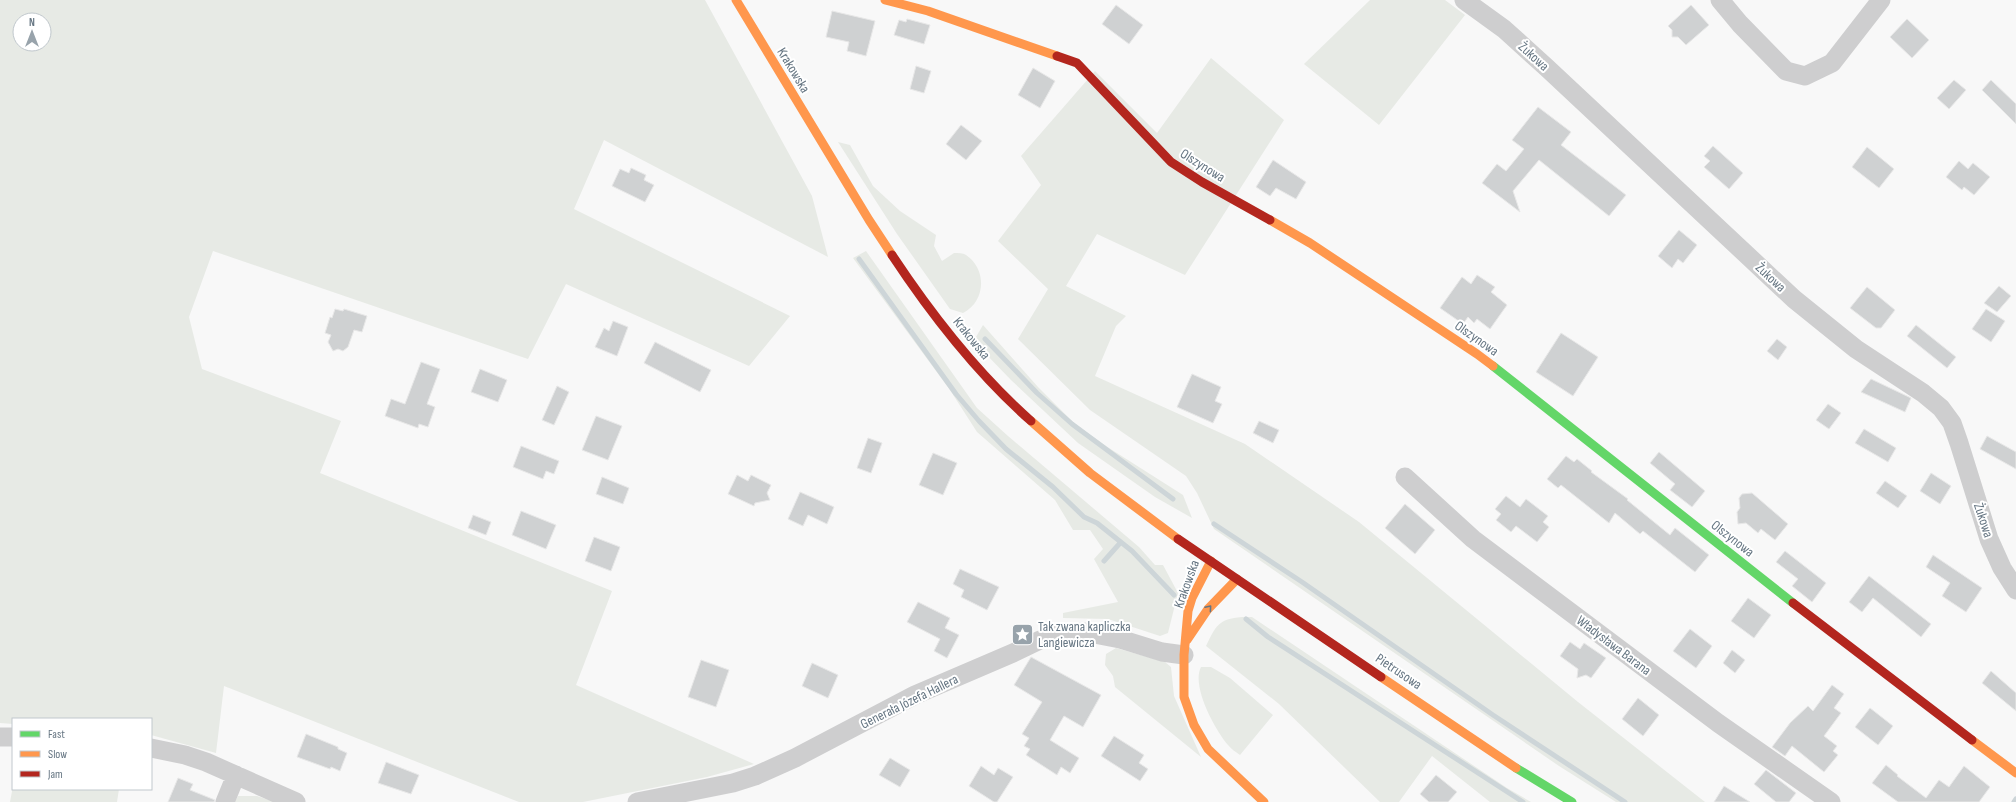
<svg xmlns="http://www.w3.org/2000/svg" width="2016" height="802" font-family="'Sofia Sans Condensed',sans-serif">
	<rect width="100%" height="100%" fill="#f8f8f8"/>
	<path fill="#e7eae5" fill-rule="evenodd" d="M 0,0 L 705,0 L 812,196 L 828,257 L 604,140 L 574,209 L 790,316 L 749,366 L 566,284 L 528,359 L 213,251 L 189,317 L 202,369 L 341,421 L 320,473 L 612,591 L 576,685 L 754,764 L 707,777 L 583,802 L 519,802 L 224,686 L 216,753 L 151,735 L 151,719 L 13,719 L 13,724 L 0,723 ZM 20,20 L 44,20 L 44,44 L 20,44 Z
		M 1370,0 L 1445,0 L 1465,15 L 1379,125 L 1304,64 Z
		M 1211,58 L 1284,120 L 1185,275 L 1097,234 L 1066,286 L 1126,316 L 1116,326 L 1095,376 L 1245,444 L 1359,522 L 1578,702 L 1705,802 L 1616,802 L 1559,766 L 1214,529 L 1197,493 L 1186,476 L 1090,410 L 1018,339 L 1048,289 L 998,241 L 1041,185 L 1021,156 L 1095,71 L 1157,133 Z
		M 838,142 L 850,145 L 873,186 L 900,211 L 936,235 L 934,246 L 942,261 L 954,253 C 958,253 963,253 966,255 C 988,270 985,302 963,313 L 950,309 L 897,234 Z
		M 866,251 L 977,408 L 1008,436 L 1139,547 L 1155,565 L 1163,565 L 1178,593 L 1168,633 L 1160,636 L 1108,619 L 1063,618 L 1063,613 L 1118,602 L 1094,559 L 1103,549 L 1090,530 L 1073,530 L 1055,500 L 977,432 L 950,390 L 853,258 Z
		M 983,325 L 1038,387 L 1075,424 L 1109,448 L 1183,495 L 1192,518 L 1155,497 L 1078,443 L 1011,380 L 982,350 L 976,337 Z
		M 1242,617 L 1252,617 L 1507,788 L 1531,802 L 1490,802 L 1432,756 L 1399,802 L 1380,802 L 1279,704 L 1206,646 C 1216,626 1218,619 1242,617 Z
		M 1116,648 L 1165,662 L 1171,667 L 1174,696 L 1201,757 L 1115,687 L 1113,676 L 1105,665 L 1106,654 Z
		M 1201,667 L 1211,667 L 1230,678 L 1273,715 L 1240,755 C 1236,752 1231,749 1228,745 C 1215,730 1191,686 1201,667 Z
		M 13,786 L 13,789 L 119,789 L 117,802 L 10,802 Z
		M 238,796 L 257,796 L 275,802 L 235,802 Z"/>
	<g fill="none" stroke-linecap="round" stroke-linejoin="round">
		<path stroke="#cdd5d8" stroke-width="5" d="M 859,259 L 956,394 L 979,421 L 1006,449 L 1053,487 L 1084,517 L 1097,523 L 1132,551 L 1174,595
			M 985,339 L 1037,393 L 1072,424 L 1173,499
			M 1214,524 L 1302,582 L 1493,715 L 1625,802
			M 1104,561 L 1121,542
			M 1246,619 L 1268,637 L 1523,802
			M 2014,802 L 2016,799"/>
	</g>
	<path fill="#cfd1d2" stroke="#e8e8e8" d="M 1116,5 L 1143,25 L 1129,44 L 1102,24 Z
		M 1691,5 L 1709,25 L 1686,45 L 1678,37 L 1672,37 L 1672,30 L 1668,26 Z
		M 832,11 L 875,21 L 866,56 L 847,51 L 849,42 L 826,37 Z
		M 907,19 L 930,25 L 924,44 L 894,35 L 899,20 L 906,22 Z
		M 1907,19 L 1929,40 L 1912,58 L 1890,37 Z
		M 916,66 L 931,71 L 924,93 L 910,89 Z
		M 1033,68 L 1055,81 L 1040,108 L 1018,95 Z
		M 1954,80 L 1966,90 L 1949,109 L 1937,98 Z
		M 1991,80 L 2016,104 L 2016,124 L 1982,90 Z
		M 1538,107 L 1571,132 L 1561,145 L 1626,195 L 1609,216 L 1539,160 L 1513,191 L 1520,212 L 1482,183 L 1497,164 L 1506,171 L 1524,149 L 1512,140 Z
		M 961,125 L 982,141 L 966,160 L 946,144 Z
		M 1713,146 L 1743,173 L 1729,189 L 1704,167 L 1710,161 L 1704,156 Z
		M 1867,147 L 1894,169 L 1879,188 L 1852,167 Z
		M 1273,160 L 1306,182 L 1296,199 L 1276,188 L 1270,196 L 1256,187 Z
		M 1959,161 L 1968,169 L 1973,163 L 1990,177 L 1974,195 L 1964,187 L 1962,190 L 1946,177 Z
		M 631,168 L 646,175 L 644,180 L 654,185 L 645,202 L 612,186 L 620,169 L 629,173 Z
		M 1679,230 L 1697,245 L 1683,263 L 1678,259 L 1672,268 L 1658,256 Z
		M 1477,275 L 1495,287 L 1491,292 L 1507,305 L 1490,329 L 1477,319 L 1474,323 L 1468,317 L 1463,324 L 1440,308 L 1462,277 L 1471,284 Z
		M 1999,286 L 2011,296 L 1997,312 L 1984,303 Z
		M 1867,287 L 1895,310 L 1881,328 L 1876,328 L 1850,308 Z
		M 335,309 L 343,311 L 344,309 L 367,316 L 362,332 L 354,330 L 348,347 L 343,351 L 338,349 L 333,351 L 328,342 L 331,335 L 325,333 L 330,317 L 332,318 Z
		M 1986,309 L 2005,321 L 1991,342 L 1972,329 Z
		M 613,321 L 628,327 L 617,356 L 595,347 L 604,328 L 609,331 Z
		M 1916,325 L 1956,357 L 1947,368 L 1907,336 Z
		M 1561,333 L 1598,357 L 1573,396 L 1536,372 Z
		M 1777,339 L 1787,347 L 1778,360 L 1767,351 Z
		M 655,342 L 711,370 L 700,392 L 644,363 Z
		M 421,362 L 440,369 L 427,404 L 435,407 L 428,427 L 419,424 L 418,428 L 385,416 L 391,399 L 405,404 Z
		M 480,369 L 507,380 L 498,402 L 471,392 Z
		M 1192,374 L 1221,387 L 1215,401 L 1222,404 L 1213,423 L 1177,407 Z
		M 1871,379 L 1911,398 L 1905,412 L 1861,392 Z
		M 557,386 L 569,392 L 554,425 L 542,420 Z
		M 1828,404 L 1841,413 L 1829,429 L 1816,420 Z
		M 596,416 L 622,426 L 608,460 L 582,450 Z
		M 1259,421 L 1279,430 L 1273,443 L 1253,433 Z
		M 1864,429 L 1896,448 L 1888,462 L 1855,443 Z
		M 1987,436 L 2016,452 L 2016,469 L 1980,449 Z
		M 868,438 L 882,443 L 871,473 L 857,468 Z
		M 521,446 L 559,461 L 554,474 L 546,471 L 543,479 L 513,467 Z
		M 1659,452 L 1705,491 L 1692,507 L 1670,490 L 1675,484 L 1650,463 Z
		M 933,453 L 957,463 L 943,495 L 919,485 Z
		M 1566,456 L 1574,462 L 1577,459 L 1592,471 L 1591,472 L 1628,499 L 1627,500 L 1670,535 L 1675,528 L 1709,555 L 1695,572 L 1643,531 L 1640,534 L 1615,513 L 1609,523 L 1561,485 L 1558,488 L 1547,479 Z
		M 1931,473 L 1951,486 L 1940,504 L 1920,491 Z
		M 737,475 L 748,481 L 751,475 L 771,485 L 767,493 L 770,500 L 755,503 L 754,506 L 728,494 Z
		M 602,477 L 629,488 L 623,504 L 596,494 Z
		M 1885,481 L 1907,496 L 1898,508 L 1876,493 Z
		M 800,492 L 834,507 L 827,524 L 808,515 L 803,526 L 788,519 Z
		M 1752,493 L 1788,524 L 1775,540 L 1761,529 L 1758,533 L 1746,523 L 1738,524 L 1737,512 L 1740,508 L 1739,498 L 1742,494 Z
		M 1506,496 L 1520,507 L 1526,499 L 1548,516 L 1543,522 L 1549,527 L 1537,542 L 1516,526 L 1511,532 L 1496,520 L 1501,514 L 1495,509 Z
		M 1405,504 L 1435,530 L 1415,554 L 1385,528 Z
		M 521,511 L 556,525 L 546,549 L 512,535 Z
		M 473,515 L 491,522 L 486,535 L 468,528 Z
		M 594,537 L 620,547 L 611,571 L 585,561 Z
		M 1785,551 L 1826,583 L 1812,602 L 1792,586 L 1798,579 L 1776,562 Z
		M 1933,555 L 1982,588 L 1966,612 L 1942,596 L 1950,583 L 1926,567 Z
		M 960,569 L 999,587 L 987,610 L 961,597 L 964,590 L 953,584 Z
		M 1869,576 L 1931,624 L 1921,637 L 1873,598 L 1862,612 L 1849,602 Z
		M 1748,598 L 1771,615 L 1754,638 L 1731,621 Z
		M 918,602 L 950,618 L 945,628 L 959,635 L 947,658 L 934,651 L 940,639 L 907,622 Z
		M 1690,629 L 1712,646 L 1696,668 L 1673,651 Z
		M 1570,642 L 1580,649 L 1584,643 L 1606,658 L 1591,678 L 1586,675 L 1577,678 L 1578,669 L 1560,656 Z
		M 1732,650 L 1745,660 L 1735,673 L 1723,663 Z
		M 1031,657 L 1101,695 L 1083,727 L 1064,716 L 1050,740 L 1079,758 L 1070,773 L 1061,767 L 1057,775 L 1026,755 L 1030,749 L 1024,746 L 1029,738 L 1022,734 L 1042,702 L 1014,685 Z
		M 701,660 L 729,670 L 716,707 L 688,697 Z
		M 812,663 L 838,675 L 828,698 L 802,686 Z
		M 1991,671 L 2016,693 L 2016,711 L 1982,683 Z
		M 1832,685 L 1844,694 L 1834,708 L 1841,713 L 1824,736 L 1837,746 L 1833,751 L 1838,755 L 1824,772 L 1792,746 L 1785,756 L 1772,747 L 1790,723 L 1808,706 L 1813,711 Z
		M 1638,698 L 1659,715 L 1643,736 L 1622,719 Z
		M 1870,708 L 1893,726 L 1878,745 L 1855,727 Z
		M 306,734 L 338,747 L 338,749 L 347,753 L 340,771 L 331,767 L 330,769 L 297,757 Z
		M 1114,736 L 1144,755 L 1139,763 L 1148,769 L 1140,781 L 1101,756 Z
		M 890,758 L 910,770 L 900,787 L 879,775 Z
		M 386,762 L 419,775 L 411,794 L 378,783 Z
		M 1886,765 L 1898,775 L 1897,776 L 1926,798 L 1939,780 L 1949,787 L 1964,766 L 1990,787 L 1979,802 L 1898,802 L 1872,783 Z
		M 981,766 L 994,775 L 998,768 L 1013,777 L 997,802 L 994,802 L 969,786 Z
		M 1766,770 L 1796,793 L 1789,802 L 1776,802 L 1754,784 Z
		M 1436,775 L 1457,792 L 1448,802 L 1429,802 L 1420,794 Z
		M 178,778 L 193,784 L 190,790 L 215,800 L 214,802 L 168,802 Z
		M 1724,786 L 1750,802 L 1714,802 Z"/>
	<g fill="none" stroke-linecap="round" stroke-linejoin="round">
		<path stroke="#cececf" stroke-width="19" d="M 1464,0 L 1504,29 L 1546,67 L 1794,299 L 1856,349 L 1923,393 L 1941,408 L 1952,423 L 1959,443 L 1989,539 L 2002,568 L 2016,590
			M 1720,0 L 1740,24 L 1786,71 L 1805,76 L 1832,63 L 1881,0
			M 1405,477 L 1473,539 L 1718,723 L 1831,802
			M 0,737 L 13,737
			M 151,748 L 185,755 L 206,762 L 296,802
			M 225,802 L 236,775
			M 637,802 L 733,783 L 755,776 L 795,758 L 915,695 L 1013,653 L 1040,640 L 1060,634 L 1084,632 L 1120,639 L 1162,652 L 1184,655"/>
		<path stroke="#63d668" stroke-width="9" d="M 1493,366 L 1793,603
			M 1516,768 L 1572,802"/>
		<path stroke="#ff974d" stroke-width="9" d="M 736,0 L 869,220 L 892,255
			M 885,0 L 928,11 L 1057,56
			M 1270,220 L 1310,243 L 1477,354 L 1493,366
			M 1031,421 L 1090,473 L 1178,539
			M 1211,561 L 1192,598 L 1188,611 L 1184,655 L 1184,697 L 1194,725 L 1208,749 L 1264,802
			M 1187,640 L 1208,609 L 1237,579
			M 1381,677 L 1516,768
			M 1972,740 L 2016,773"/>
		<path stroke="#b3261e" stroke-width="9" d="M 1057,56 L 1077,63 L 1171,162 L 1202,182 L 1270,220
			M 892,255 C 931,314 979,375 1031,421
			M 1178,539 L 1381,677
			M 1793,603 L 1972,740"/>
	</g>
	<defs><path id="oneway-chevron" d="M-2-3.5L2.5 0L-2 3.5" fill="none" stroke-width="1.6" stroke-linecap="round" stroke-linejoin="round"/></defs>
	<use stroke="#657582" href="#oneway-chevron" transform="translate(1209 608) rotate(-50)"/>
	<defs>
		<symbol id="sight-square" viewBox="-11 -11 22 22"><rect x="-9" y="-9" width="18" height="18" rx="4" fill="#98a3ab" stroke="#fff"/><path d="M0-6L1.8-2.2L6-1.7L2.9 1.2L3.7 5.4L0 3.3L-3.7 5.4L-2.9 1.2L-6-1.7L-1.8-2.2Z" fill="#fff"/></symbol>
	</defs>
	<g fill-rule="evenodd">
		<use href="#sight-square" x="1010" y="622" width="25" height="25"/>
	</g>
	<g text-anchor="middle" stroke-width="4" stroke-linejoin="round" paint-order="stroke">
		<g font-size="14" fill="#657582" stroke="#fff">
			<text transform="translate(1534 56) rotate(42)" y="5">Żukowa</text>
			<text transform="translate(794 70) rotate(59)" y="5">Krakowska</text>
			<text transform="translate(1203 165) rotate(32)" y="5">Olszynowa</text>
			<text transform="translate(1771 277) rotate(43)" y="5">Żukowa</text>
			<text transform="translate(972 338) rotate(51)" y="5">Krakowska</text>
			<text transform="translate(1477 338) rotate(35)" y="5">Olszynowa</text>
			<text transform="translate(1984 520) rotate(72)" y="5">Żukowa</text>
			<text transform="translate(1733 538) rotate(38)" y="5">Olszynowa</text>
			<text transform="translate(1186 584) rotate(-70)" y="5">Krakowska</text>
			<text transform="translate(1614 645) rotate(37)" y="5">Władysława Barana</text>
			<text transform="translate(1399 671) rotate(34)" y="5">Pietrusowa</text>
			<text transform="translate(909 701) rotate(-26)" y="5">Generała Józefa Hallera</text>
		</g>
		<g font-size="14" fill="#657582" stroke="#fff" text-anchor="start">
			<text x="1038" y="631">Tak zwana kapliczka<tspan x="1038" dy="16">Langiewicza</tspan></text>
		</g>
	</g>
	<rect x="12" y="718" width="140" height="72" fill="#ffffff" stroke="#c1c8cd"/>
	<rect x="20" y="731" width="20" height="6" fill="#63d668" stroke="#c1c8cd"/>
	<text x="48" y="738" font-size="12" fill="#657582">Fast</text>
	<rect x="20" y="751" width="20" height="6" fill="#ff974d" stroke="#c1c8cd"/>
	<text x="48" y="758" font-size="12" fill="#657582">Slow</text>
	<rect x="20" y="771" width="20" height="6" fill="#b3261e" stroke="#c1c8cd"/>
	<text x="48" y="778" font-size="12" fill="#657582">Jam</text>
	<g transform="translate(32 32)"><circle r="19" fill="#ffffff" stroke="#c1c8cd"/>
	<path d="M0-3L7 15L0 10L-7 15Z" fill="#98a3ab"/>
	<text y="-6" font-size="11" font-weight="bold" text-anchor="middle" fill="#657582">N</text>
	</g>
</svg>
